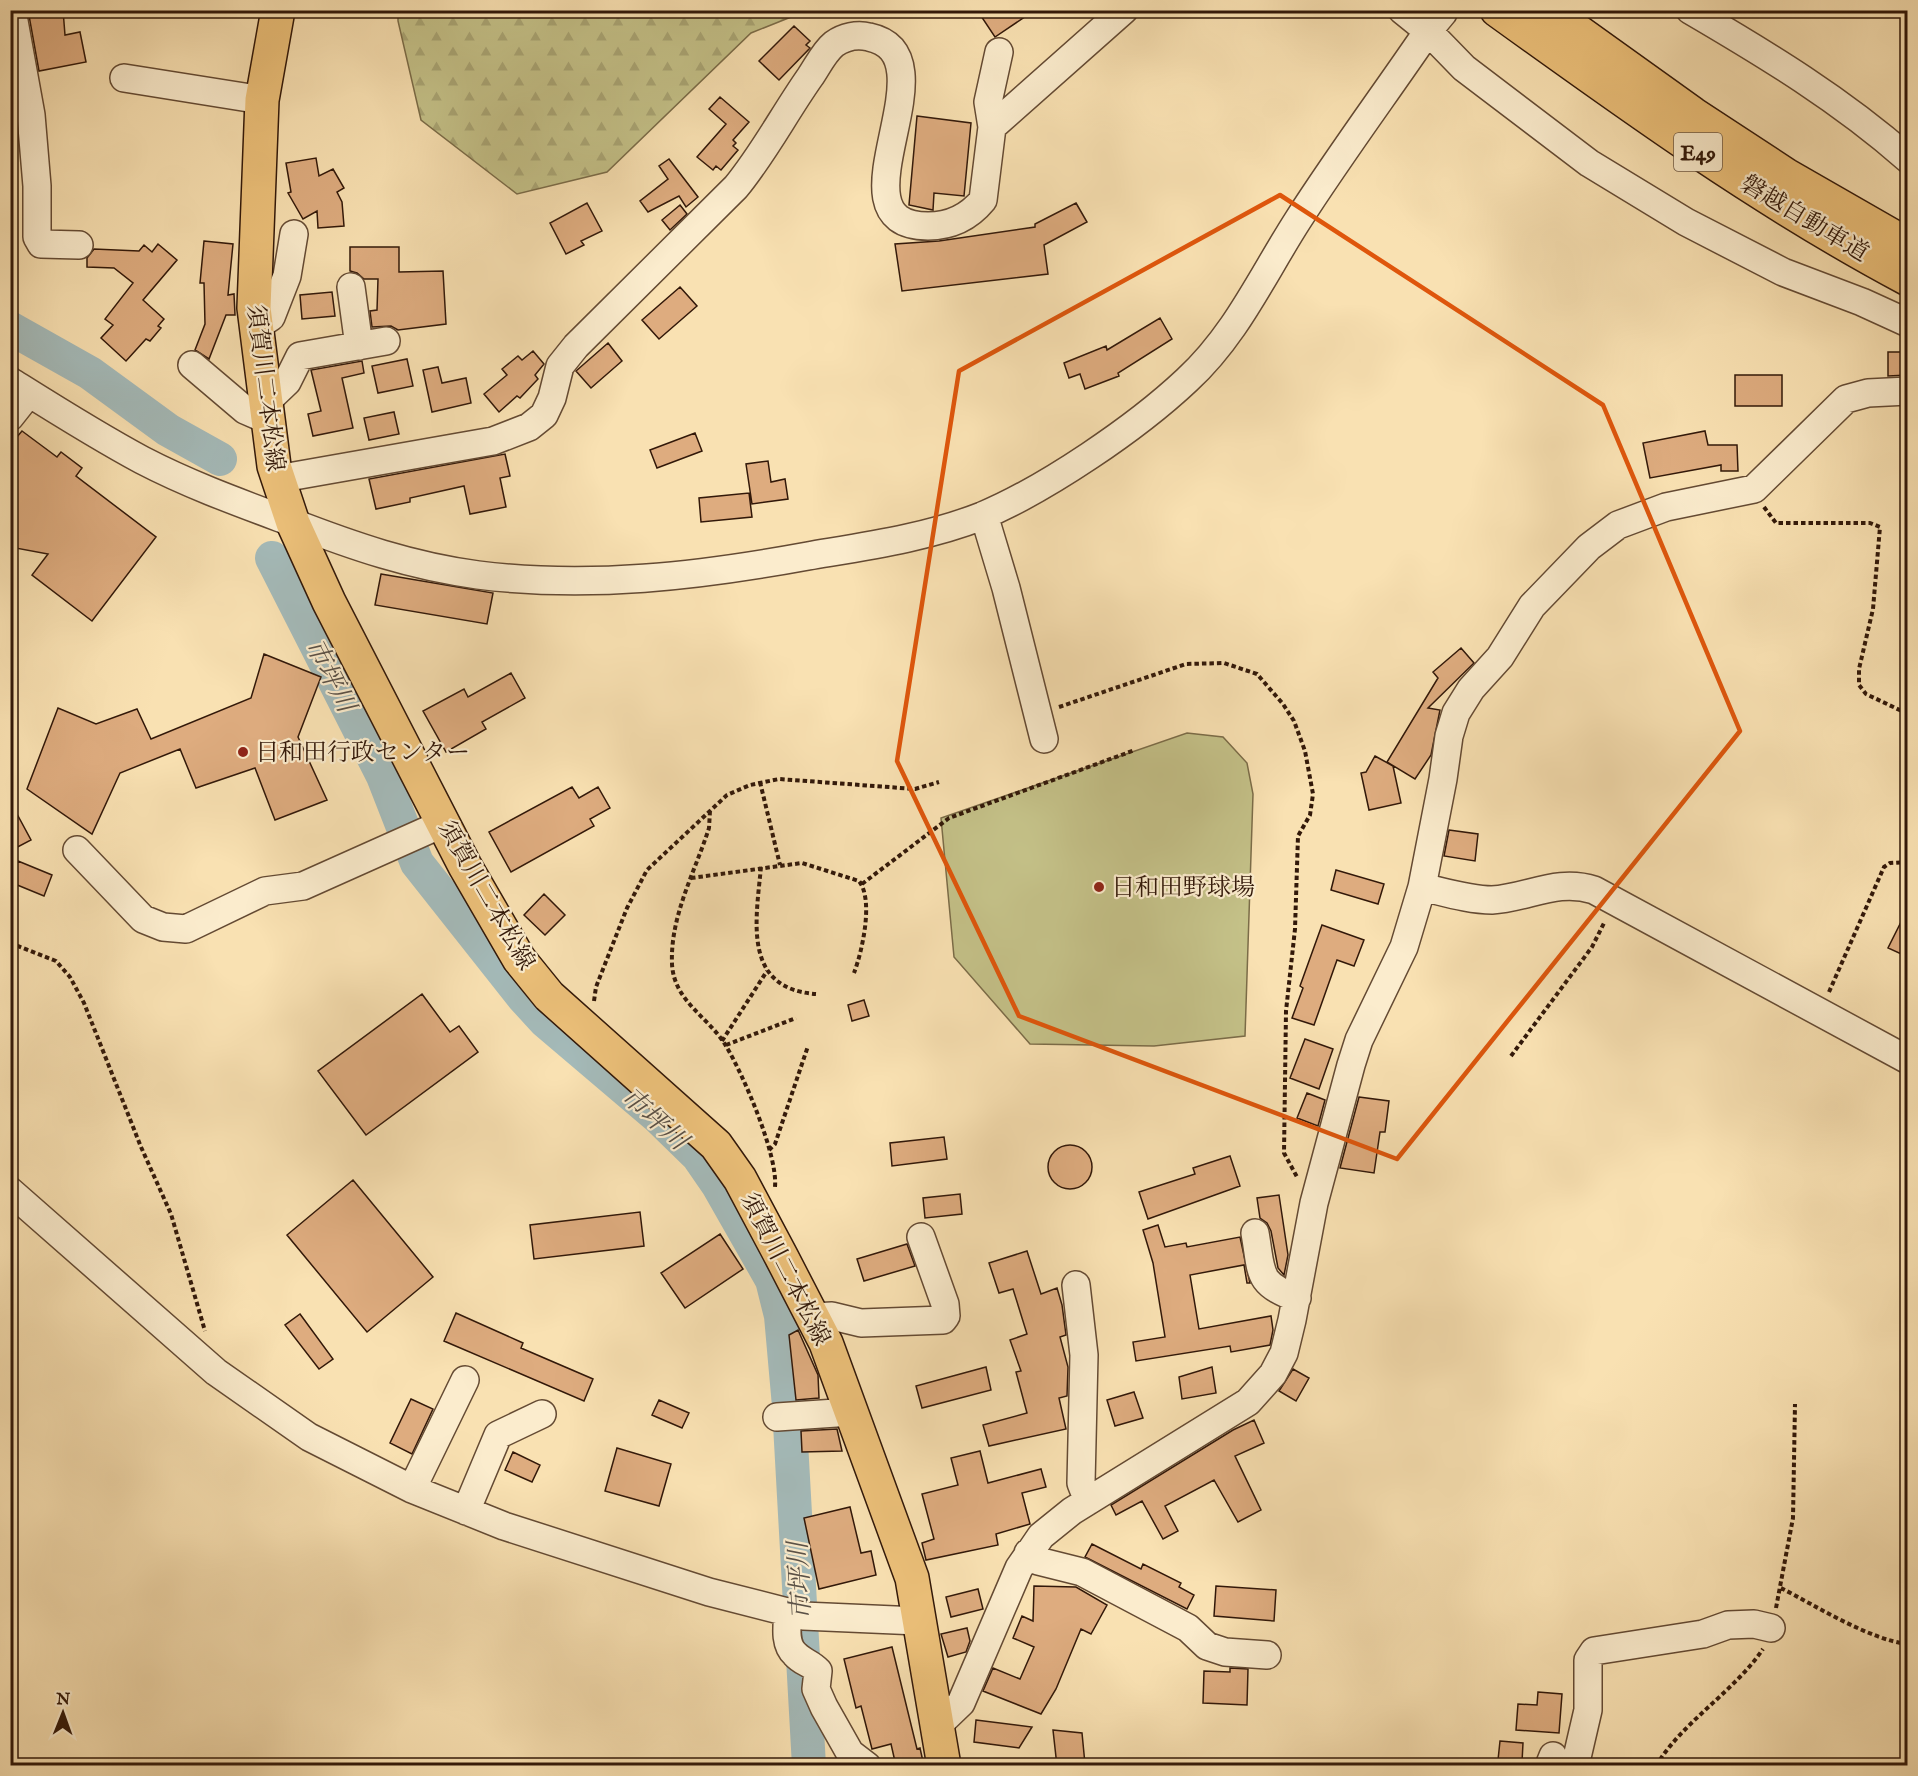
<svg xmlns="http://www.w3.org/2000/svg" width="1918" height="1776" font-family="'IM FELL English','Noto Serif JP',serif">
	<defs>
		<pattern id="forest-firs" width="22" height="20" patternUnits="userSpaceOnUse" patternTransform="scale(1.5)"><rect width="22" height="20" fill="#c4c188"/><path d="M5 1l3.5 6h-7zM16 11l3.5 6h-7z" fill="#a9a574"/></pattern>
	</defs>
	<rect width="100%" height="100%" fill="#f9e1b2"/>
	<filter id="stains"><feTurbulence type="fractalNoise" baseFrequency=".00333" numOctaves="4"/><feColorMatrix values="0 0 0 0 .2 0 0 0 0 .09 0 0 0 0 .02 0 0 0 .5 -.17"/></filter>
	<radialGradient id="worn" r=".72"><stop offset=".6" stop-color="#630" stop-opacity="0"/><stop offset="1" stop-color="#630" stop-opacity=".3"/></radialGradient>
	<path fill="url(#forest-firs)" stroke="#7b6c48" stroke-width="1.5" d="M 398,11 L 398,10 L 806,11 L 751,33 L 607,172 L 517,194 L 421,120 L 398,21 Z"/>
	<path fill="#c4c188" stroke="#7b6c48" stroke-width="1.5" d="M 1187,733 L 1223,737 L 1247,763 L 1253,794 L 1245,1036 L 1154,1046 L 1030,1044 L 954,957 L 941,818 Z"/>
	<g fill="none" stroke-linecap="round" stroke-linejoin="round">
		<path stroke="#a4bab9" stroke-width="34" d="M 10,328 L 90,373 L 168,430 L 220,459
			M 272,558 L 383,776 L 417,863 L 523,997 L 545,1021 L 658,1117 L 698,1156 L 718,1185 L 772,1280 L 781,1316 L 789,1406 L 809,1766"/>
	</g>
	<path fill="#deac7f" stroke="#321809" stroke-width="1.5" d="M 28,10 L 63,10 L 65,35 L 80,32 L 86,62 L 39,71 Z
		M 977,10 L 1035,10 L 995,37 Z
		M 794,26 L 810,41 L 806,45 L 810,48 L 779,80 L 759,61 Z
		M 720,97 L 749,122 L 733,140 L 736,143 L 733,146 L 738,150 L 721,170 L 716,166 L 713,170 L 697,157 L 726,124 L 709,109 Z
		M 917,116 L 971,123 L 964,196 L 934,193 L 933,210 L 909,205 Z
		M 316,158 L 319,176 L 333,169 L 344,188 L 337,192 L 342,202 L 344,226 L 318,228 L 317,211 L 303,219 L 288,193 L 291,192 L 286,163 Z
		M 669,159 L 698,197 L 686,207 L 679,196 L 648,212 L 640,201 L 668,179 L 659,166 Z
		M 587,203 L 602,231 L 581,241 L 584,245 L 566,254 L 550,223 Z
		M 1076,203 L 1087,222 L 1044,245 L 1048,274 L 902,291 L 895,244 L 939,241 L 1035,227 L 1035,224 Z
		M 680,205 L 687,214 L 670,230 L 662,220 Z
		M 204,241 L 233,244 L 228,295 L 234,294 L 235,315 L 226,315 L 209,359 L 195,350 L 205,324 L 204,283 L 200,283 Z
		M 158,244 L 177,260 L 143,300 L 164,319 L 158,326 L 161,328 L 150,341 L 146,339 L 126,361 L 101,338 L 113,325 L 105,319 L 133,283 L 114,268 L 87,267 L 87,258 L 94,249 L 139,251 L 144,245 L 152,252 Z
		M 350,247 L 399,247 L 399,272 L 443,271 L 446,324 L 398,330 L 391,326 L 372,327 L 370,311 L 377,310 L 378,279 L 364,279 L 357,273 L 350,271 Z
		M 680,287 L 697,306 L 659,339 L 642,320 Z
		M 332,292 L 335,316 L 302,319 L 300,295 Z
		M 1160,318 L 1172,339 L 1118,373 L 1119,376 L 1085,389 L 1080,374 L 1069,378 L 1064,363 L 1106,346 L 1107,350 Z
		M 608,343 L 622,361 L 591,388 L 576,371 Z
		M 533,351 L 544,364 L 535,375 L 538,379 L 520,398 L 517,396 L 499,412 L 484,394 L 507,375 L 502,369 L 518,356 L 522,360 Z
		M 1888,352 L 1908,352 L 1908,375 L 1888,376 Z
		M 407,359 L 413,386 L 378,393 L 372,366 Z
		M 362,361 L 364,373 L 342,378 L 353,428 L 313,436 L 308,414 L 321,411 L 311,370 Z
		M 438,367 L 442,383 L 466,378 L 471,403 L 432,412 L 423,370 Z
		M 1735,375 L 1782,375 L 1782,406 L 1735,406 Z
		M 394,412 L 399,434 L 369,440 L 364,418 Z
		M 22,431 L 57,457 L 61,452 L 82,468 L 76,476 L 156,537 L 92,621 L 32,575 L 48,554 L 10,547 L 10,445 Z
		M 1705,431 L 1708,445 L 1737,445 L 1738,471 L 1721,471 L 1721,465 L 1650,478 L 1643,443 Z
		M 695,433 L 702,451 L 657,468 L 650,450 Z
		M 505,454 L 510,476 L 500,478 L 506,507 L 470,514 L 464,486 L 410,498 L 410,502 L 376,509 L 369,479 Z
		M 768,461 L 771,482 L 785,479 L 788,499 L 752,504 L 746,464 Z
		M 749,493 L 752,517 L 701,522 L 699,498 Z
		M 381,574 L 493,593 L 487,624 L 375,605 Z
		M 1461,648 L 1474,663 L 1428,708 L 1440,710 L 1431,755 L 1415,779 L 1387,762 L 1438,678 L 1433,672 Z
		M 264,654 L 321,677 L 298,737 L 327,800 L 275,820 L 255,768 L 196,788 L 180,749 L 120,773 L 92,834 L 27,789 L 58,708 L 96,724 L 137,709 L 151,739 L 251,698 Z
		M 511,673 L 525,698 L 482,722 L 486,729 L 446,752 L 423,711 L 464,689 L 468,697 Z
		M 1375,756 L 1393,766 L 1401,803 L 1369,810 L 1361,773 L 1366,772 Z
		M 572,787 L 579,798 L 598,787 L 610,808 L 590,819 L 594,826 L 511,872 L 489,832 Z
		M 10,801 L 31,840 L 10,851 Z
		M 1449,830 L 1478,834 L 1475,861 L 1444,856 Z
		M 18,861 L 52,875 L 44,896 L 10,882 Z
		M 1336,870 L 1384,884 L 1378,904 L 1331,890 Z
		M 544,894 L 565,915 L 545,935 L 524,915 Z
		M 1908,908 L 1908,957 L 1888,948 Z
		M 1322,925 L 1364,940 L 1354,966 L 1337,960 L 1314,1025 L 1292,1018 L 1303,988 L 1300,986 Z
		M 422,994 L 450,1032 L 459,1026 L 478,1052 L 366,1135 L 318,1071 Z
		M 864,1000 L 869,1016 L 852,1021 L 848,1005 Z
		M 1305,1039 L 1333,1049 L 1319,1089 L 1290,1078 Z
		M 1307,1093 L 1325,1100 L 1318,1126 L 1297,1118 Z
		M 1359,1097 L 1389,1101 L 1385,1132 L 1380,1132 L 1374,1173 L 1340,1168 Z
		M 944,1137 L 947,1159 L 892,1166 L 890,1143 Z
		M1048 1167a22 22 0 1 1 44 0a22 22 0 1 1-44 0Z
		M 1230,1156 L 1240,1186 L 1148,1219 L 1139,1192 L 1195,1174 L 1193,1168 Z
		M 353,1180 L 433,1277 L 367,1332 L 287,1235 Z
		M 960,1194 L 962,1214 L 925,1218 L 923,1198 Z
		M 1279,1195 L 1288,1255 L 1284,1275 L 1278,1268 L 1271,1231 L 1267,1223 L 1260,1218 L 1257,1198 Z
		M 640,1212 L 644,1246 L 534,1259 L 530,1225 Z
		M 1158,1225 L 1165,1247 L 1186,1243 L 1187,1247 L 1240,1237 L 1250,1283 L 1247,1283 L 1244,1265 L 1190,1275 L 1199,1329 L 1271,1316 L 1273,1330 L 1270,1345 L 1231,1352 L 1230,1346 L 1136,1361 L 1133,1342 L 1165,1337 L 1153,1263 L 1143,1230 Z
		M 720,1234 L 743,1269 L 685,1308 L 661,1273 Z
		M 907,1244 L 915,1266 L 864,1281 L 857,1259 Z
		M 1027,1251 L 1041,1294 L 1057,1288 L 1062,1305 L 1066,1335 L 1060,1337 L 1068,1367 L 1067,1396 L 1059,1398 L 1066,1429 L 989,1446 L 983,1425 L 1027,1413 L 1016,1372 L 1021,1371 L 1010,1340 L 1027,1334 L 1013,1289 L 999,1293 L 989,1263 Z
		M 456,1313 L 523,1343 L 521,1348 L 593,1379 L 584,1401 L 444,1341 Z
		M 300,1314 L 333,1359 L 319,1369 L 285,1325 Z
		M 798,1330 L 818,1375 L 819,1398 L 796,1400 L 789,1335 Z
		M 986,1367 L 991,1390 L 922,1408 L 916,1386 Z
		M 1212,1367 L 1216,1393 L 1182,1399 L 1179,1377 Z
		M 1293,1369 L 1309,1378 L 1296,1401 L 1279,1391 Z
		M 1134,1392 L 1143,1418 L 1115,1426 L 1107,1400 Z
		M 411,1399 L 433,1409 L 412,1454 L 390,1443 Z
		M 659,1400 L 689,1413 L 682,1428 L 652,1415 Z
		M 1254,1420 L 1264,1443 L 1235,1456 L 1261,1510 L 1238,1522 L 1214,1480 L 1165,1506 L 1178,1531 L 1163,1539 L 1142,1501 L 1116,1515 L 1111,1505 L 1233,1430 Z
		M 837,1429 L 842,1451 L 802,1452 L 801,1431 Z
		M 617,1448 L 671,1464 L 659,1506 L 605,1491 Z
		M 980,1451 L 988,1483 L 1041,1469 L 1046,1487 L 1022,1493 L 1030,1524 L 996,1534 L 998,1545 L 926,1560 L 922,1543 L 934,1539 L 922,1494 L 958,1485 L 951,1458 Z
		M 513,1452 L 540,1465 L 532,1482 L 505,1470 Z
		M 850,1507 L 861,1553 L 871,1551 L 876,1575 L 819,1589 L 804,1518 Z
		M 1092,1544 L 1141,1569 L 1143,1564 L 1181,1583 L 1179,1587 L 1194,1595 L 1187,1609 L 1085,1557 Z
		M 1034,1586 L 1076,1587 L 1107,1605 L 1091,1634 L 1081,1629 L 1056,1689 L 1041,1714 L 983,1691 L 993,1668 L 1020,1679 L 1034,1647 L 1013,1638 L 1022,1616 L 1033,1621 Z
		M 1216,1586 L 1276,1590 L 1274,1621 L 1214,1616 Z
		M 978,1589 L 983,1609 L 951,1617 L 946,1597 Z
		M 967,1628 L 970,1641 L 966,1652 L 948,1657 L 941,1634 Z
		M 892,1647 L 917,1749 L 920,1748 L 924,1766 L 896,1766 L 891,1744 L 872,1749 L 861,1706 L 856,1708 L 844,1659 Z
		M 1230,1668 L 1248,1669 L 1247,1705 L 1203,1703 L 1204,1671 L 1230,1672 Z
		M 1538,1692 L 1562,1694 L 1559,1733 L 1516,1730 L 1518,1704 L 1537,1705 Z
		M 976,1720 L 1032,1727 L 1019,1748 L 974,1742 Z
		M 1053,1730 L 1082,1733 L 1085,1764 L 1057,1766 Z
		M 1500,1741 L 1523,1743 L 1522,1762 L 1498,1760 Z"/>
	<g fill="none" stroke-linecap="round" stroke-linejoin="round">
		<defs>
			<path id="minor" d="M 12,10 L 31,115 L 37,186 L 37,237 L 41,244 L 79,245
				M 1402,10 L 1428,31 L 1464,68 L 1589,163 L 1686,222 L 1783,272 L 1862,302 L 1908,323
				M 1690,10 C 1767,55 1841,100 1908,159
				M 124,78 L 262,100
				M 992,127 L 988,102 L 999,52
				M 351,287 L 359,346
				M 256,327 L 271,317 L 287,276 L 294,234
				M 192,365 L 245,410 L 268,420
				M 10,381 C 53,408 97,436 142,460 C 190,485 240,503 291,522 C 353,546 411,566 478,575 C 589,589 699,576 808,556 C 867,546 926,538 982,516 C 1046,489 1136,428 1187,380 C 1236,335 1262,276 1298,220 C 1339,156 1385,94 1428,31 L 1443,13
				M 266,402 L 287,382 L 300,356 L 386,341
				M 10,417 L 29,393
				M 277,479 L 493,441 L 529,427 L 544,415 L 552,398 L 560,366 L 576,346 L 736,187 C 764,153 784,114 810,77 C 817,67 824,52 834,44 C 844,37 857,34 869,37 C 958,56 823,226 928,226 C 951,226 969,217 983,200 L 992,127 L 1124,10
				M 984,515 L 1006,588 L 1044,739
				M 77,850 L 143,919 L 163,927 L 186,929 L 265,891 L 303,886 L 444,823
				M 1422,887 C 1444,892 1469,900 1492,900 C 1528,898 1557,878 1594,890 L 1908,1060
				M 10,1191 L 216,1372 L 309,1437 L 412,1489 L 504,1526 L 709,1592 L 803,1616 L 918,1621
				M 1255,1233 C 1262,1272 1256,1284 1297,1298
				M 1076,1285 L 1084,1355 L 1081,1483 L 1088,1501
				M 813,1317 L 832,1316 L 861,1323 L 943,1320 L 946,1316 L 945,1304 L 921,1237
				M 777,1417 L 851,1412
				M 412,1489 L 465,1380
				M 466,1511 L 498,1435 L 542,1414
				M 1028,1553 L 1038,1561 L 1082,1572 L 1188,1628 L 1207,1646 L 1225,1652 L 1267,1655
				M 788,1612 C 787,1626 784,1644 795,1654 C 802,1662 811,1663 818,1671 L 816,1689 L 824,1707 L 850,1753 L 867,1766
				M 937,1726 L 961,1703 L 1019,1568 L 1041,1536 L 1072,1511 L 1248,1402 L 1273,1374 L 1284,1353 L 1292,1320 L 1314,1203 L 1351,1065 L 1359,1040 L 1404,947 L 1422,887 L 1443,779 L 1449,736 L 1456,713 L 1471,689 L 1500,657 L 1532,606 L 1589,547 L 1618,525 L 1666,507 L 1754,489 L 1846,399 L 1868,393 L 1908,391
				M 1549,1766 L 1553,1756
				M 1575,1766 L 1588,1710 L 1588,1660 L 1594,1651 L 1703,1634 L 1728,1625 L 1754,1624 L 1771,1628"/>
			<path id="major" d="M 278,10 L 262,100 L 254,308 L 274,466 L 293,523 L 329,602 L 465,866 L 519,959 L 549,996 L 716,1145 L 740,1179 L 781,1256 L 826,1343 L 912,1578 L 944,1766"/>
			<path id="highway" d="M 1497,10 C 1630,106 1763,202 1908,279
				M 1548,10 L 1693,114 L 1786,175 L 1908,245"/>
		</defs>
		<use href="#minor" stroke="#644a33" stroke-width="30"/>
		<use href="#major" stroke="#321809" stroke-width="36"/>
		<use href="#highway" stroke="#321809" stroke-width="36"/>
		<path stroke="#321809" stroke-width="4" stroke-dasharray="4.5 3" stroke-linecap="butt" d="M 1764,507 L 1776,523 L 1870,523 L 1880,527 L 1873,609 L 1859,669 L 1859,685 L 1866,694 L 1908,714
			M 1059,707 L 1186,664 L 1224,663 L 1257,674 L 1283,704 L 1294,721 L 1305,751 L 1313,794 L 1310,815 L 1298,836 L 1295,929 L 1286,1011 L 1284,1153 L 1297,1177
			M 760,782 L 780,865
			M 710,811 L 709,828 C 695,872 670,916 672,964 C 674,1002 709,1017 726,1046 C 743,1074 778,1155 775,1187
			M 761,867 C 756,920 742,989 816,994
			M 691,878 L 802,863 L 859,881 C 874,900 862,952 854,973
			M 862,884 L 949,818 L 1135,750
			M 10,943 L 56,961 L 70,977 L 84,1003 L 141,1147 L 171,1214 L 205,1331
			M 1829,992 L 1884,867 L 1890,863 L 1908,862
			M 594,1001 L 596,987 L 627,908 L 647,870 L 727,795 L 750,785 L 779,779 L 915,789 L 939,782
			M 722,1041 L 767,971
			M 726,1045 L 796,1018
			M 1511,1056 L 1592,947 L 1605,921
			M 769,1150 L 775,1144 L 808,1046
			M 1781,1588 C 1816,1606 1870,1640 1908,1644
			M 1776,1608 L 1793,1518 L 1795,1404
			M 1656,1766 C 1682,1722 1734,1692 1763,1649"/>
		<use href="#minor" stroke="#fbeccd" stroke-width="27"/>
		<use href="#major" stroke="#ecc079" stroke-width="33"/>
		<use href="#highway" stroke="#ecc079" stroke-width="33"/>
	</g>
	<path fill="none" stroke="#df560c" stroke-width="4.5" stroke-linejoin="round" d="M 1280,195 L 1603,405 L 1740,731 L 1397,1159 L 1019,1016 L 897,761 L 959,371 Z"/>
	<g fill="#8f2418" stroke="#fbeccd" stroke-width="2">
		<circle cx="243" cy="752" r="6"/>
		<circle cx="1099" cy="887" r="6"/>
	</g>
	<g text-anchor="middle" stroke-width="4.5" stroke-linejoin="round" paint-order="stroke">
		<rect fill="#fbeccd" stroke="#6e5844" stroke-width="1.5" x="1674" y="133" width="48" height="38" rx="4.5"/>
		<g font-size="22" font-weight="bold" fill="#321809">
			<text x="1698" y="160">E49</text>
		</g>
		<g font-size="24" fill="#321809" stroke="#fbeccd">
			<text transform="translate(1805 218) rotate(31)" y="8">磐越自動車道</text>
			<text transform="translate(266 388) rotate(83)" y="8">須賀川二本松線</text>
			<text transform="translate(487 895) rotate(60)" y="8">須賀川二本松線</text>
			<text transform="translate(786 1269) rotate(63)" y="8">須賀川二本松線</text>
		</g>
		<g font-size="24" fill="#321809" stroke="#fbeccd" text-anchor="start">
			<text x="255" y="760">日和田行政センター</text>
			<text x="1111" y="895">日和田野球場</text>
		</g>
		<g font-size="26" font-style="italic" fill="#5a5147" stroke="#fbeccd">
			<text transform="translate(331 675) rotate(63)" y="9">市坪川</text>
			<text transform="translate(655 1118) rotate(42)" y="9">市坪川</text>
			<text transform="translate(799 1581) rotate(-93)" y="9">市坪川</text>
		</g>
	</g>
	<rect width="1918" height="1776" fill="none" stroke="#f9e1b2" stroke-width="36"/>
	<rect x="12" y="12" width="1894" height="1752" fill="none" stroke="#321809" stroke-width="3"/>
	<rect x="18" y="18" width="1882" height="1740" fill="none" stroke="#321809" stroke-width="1.5"/>
	<g transform="translate(63 1713) rotate(1)" stroke="#fbeccd" stroke-width="4.5" paint-order="stroke">
	<path d="M0-4.5L10 22L0 15L-10 22Z" fill="#321809"/>
	<text y="-9" font-size="16" font-weight="bold" text-anchor="middle" fill="#321809">N</text>
	</g>
	<rect width="100%" height="100%" filter="url(#stains)"/>
	<rect width="100%" height="100%" fill="url(#worn)"/>
</svg>
